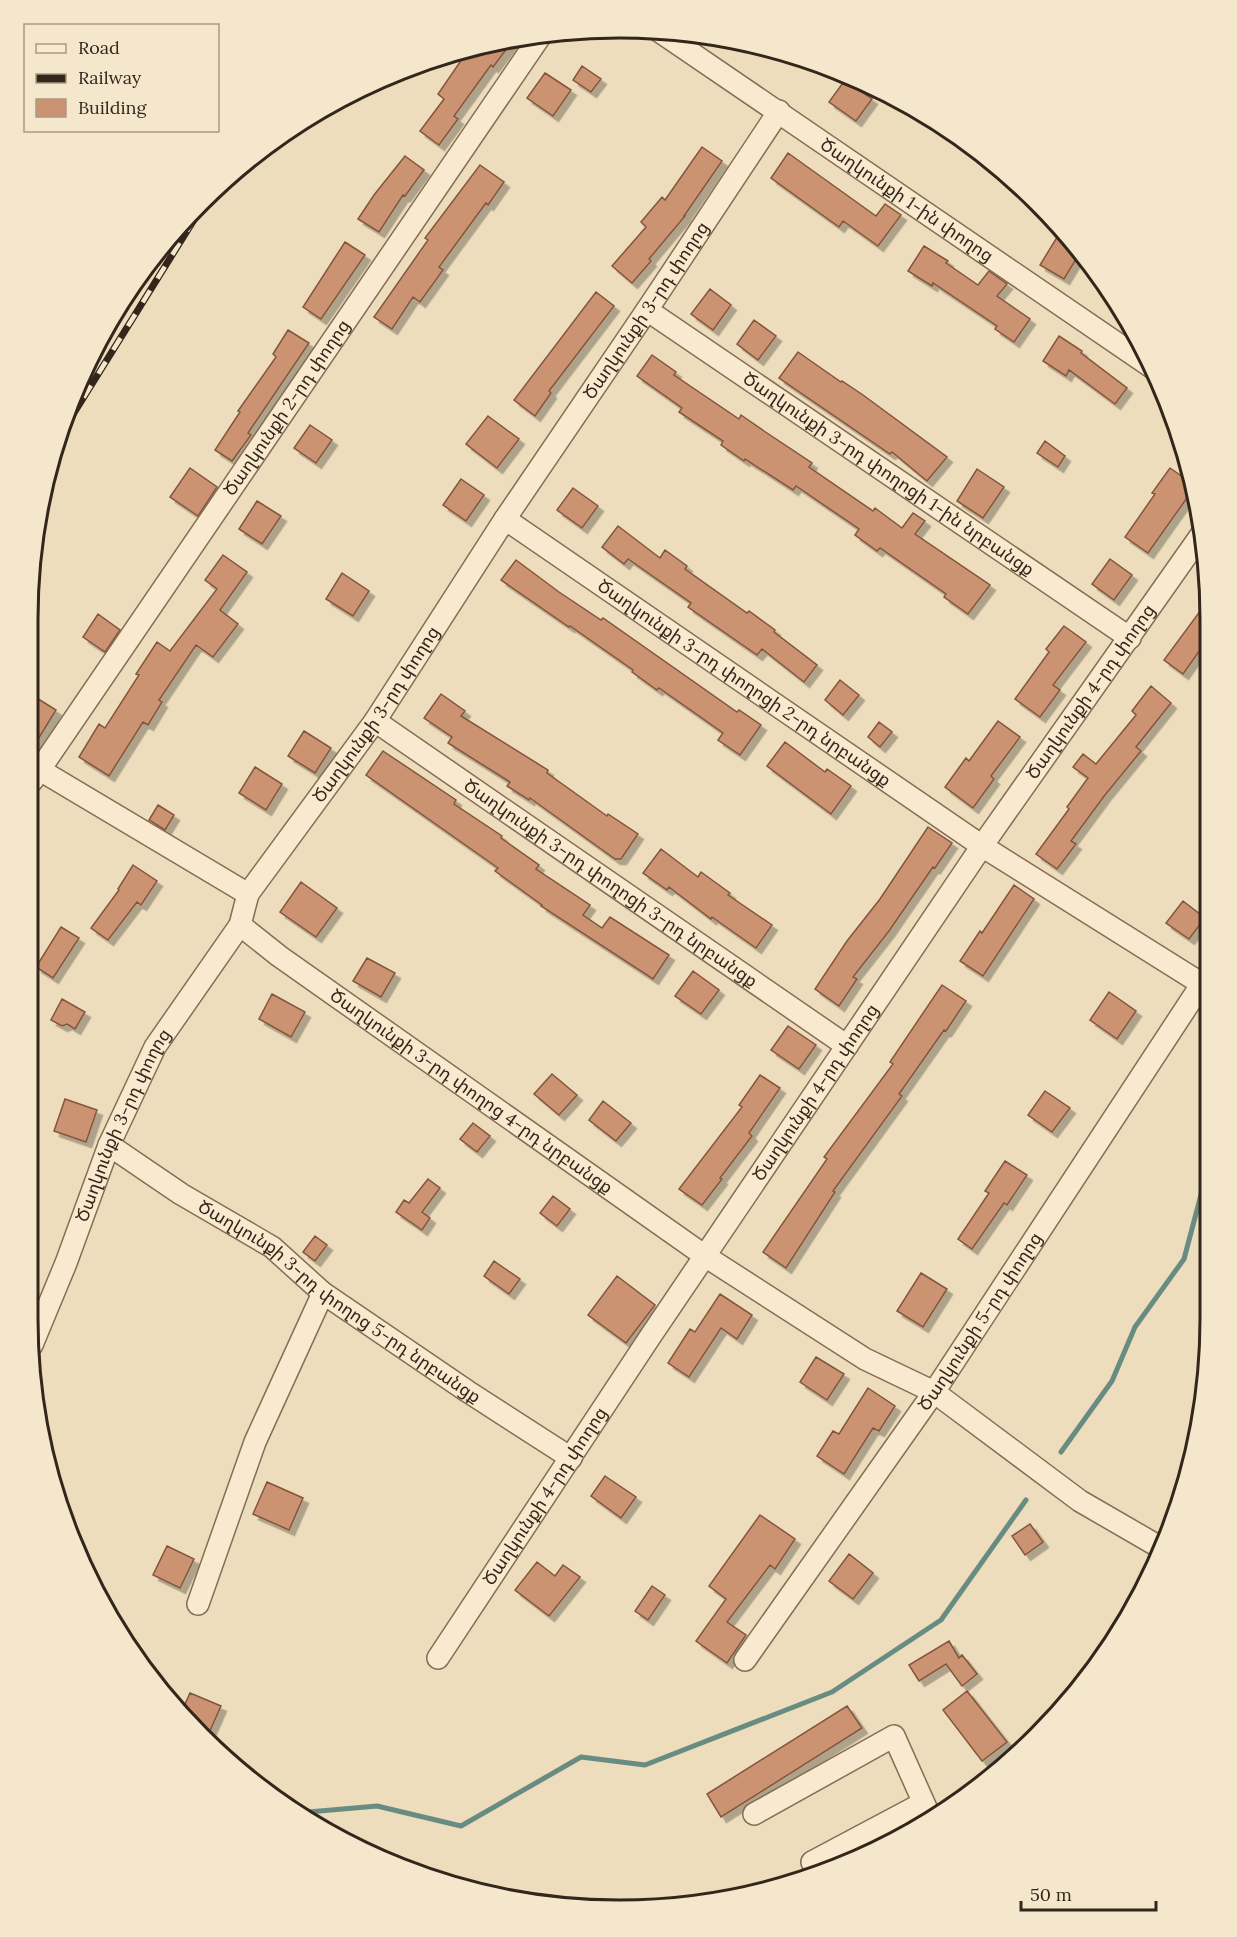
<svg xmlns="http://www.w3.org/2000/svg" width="1237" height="1937" font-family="Lora,'Noto Sans Armenian',serif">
	<defs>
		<filter id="shadow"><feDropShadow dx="5.5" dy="5.5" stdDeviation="0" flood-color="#0004"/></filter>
	</defs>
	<rect width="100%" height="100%" fill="#edddbc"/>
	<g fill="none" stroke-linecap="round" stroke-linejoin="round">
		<path stroke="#688c81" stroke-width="5" d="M 1061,1452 L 1112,1381 L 1135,1327 L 1184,1259 L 1202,1191 L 1206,1186
			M 297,1813 L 377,1806 L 461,1826 L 581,1757 L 645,1765 L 832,1692 L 941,1620 L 1026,1500"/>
	</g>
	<path fill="#cc9372" stroke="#84553c" stroke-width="1.5" filter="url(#shadow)" d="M 514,39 L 493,67 L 491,65 L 454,116 L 458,119 L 439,145 L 420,131 L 444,99 L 438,94 L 471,46 Z
		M 582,66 L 601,79 L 591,92 L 573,80 Z
		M 545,73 L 571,90 L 553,116 L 527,98 Z
		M 845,80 L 872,99 L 856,121 L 829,102 Z
		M 702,147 L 722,161 L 684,216 L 685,216 L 649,259 L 651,261 L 632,283 L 612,266 L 646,227 L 641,222 L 662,197 L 665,200 Z
		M 788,153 L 876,216 L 885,204 L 901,215 L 878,246 L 843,221 L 839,227 L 771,178 Z
		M 405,156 L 424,170 L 405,196 L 403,195 L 379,232 L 358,219 L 374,195 Z
		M 480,165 L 504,182 L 488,205 L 486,203 L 439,267 L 443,270 L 420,302 L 413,297 L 392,329 L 374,317 L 428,240 L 425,238 Z
		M 1059,234 L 1072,242 L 1081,251 L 1064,279 L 1040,265 Z
		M 345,242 L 365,255 L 321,319 L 303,307 Z
		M 924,246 L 948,261 L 946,263 L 978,285 L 989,271 L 1007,284 L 997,296 L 1030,319 L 1014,342 L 995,329 L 997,326 L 933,283 L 932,286 L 908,271 Z
		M 710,289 L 731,305 L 713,330 L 691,314 Z
		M 596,292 L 614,306 L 549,391 L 551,393 L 535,416 L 514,400 Z
		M 754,320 L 776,336 L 758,360 L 737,344 Z
		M 288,330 L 309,343 L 248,433 L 251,435 L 232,461 L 215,450 L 240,412 L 238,411 L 276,357 L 273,354 Z
		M 1059,336 L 1082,351 L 1081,353 L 1127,388 L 1115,404 L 1069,370 L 1066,376 L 1043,361 Z
		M 798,352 L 841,382 L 842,381 L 863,395 L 947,457 L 927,481 L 892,452 L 890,454 L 779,378 Z
		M 652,355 L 676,372 L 674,375 L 739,419 L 741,415 L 764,431 L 812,463 L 809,467 L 873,511 L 875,508 L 902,528 L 913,513 L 925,521 L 915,534 L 990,585 L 968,614 L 944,597 L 946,594 L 880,548 L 877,551 L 855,535 L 859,529 L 796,486 L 793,490 L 745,459 L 744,461 L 721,445 L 723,441 L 679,412 L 682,408 L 637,376 Z
		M 488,416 L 519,439 L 497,468 L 466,444 Z
		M 310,425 L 332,440 L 316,463 L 294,448 Z
		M 1045,441 L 1065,456 L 1058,467 L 1037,453 Z
		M 190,468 L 217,487 L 198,516 L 170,497 Z
		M 1170,468 L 1193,484 L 1194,488 L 1148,553 L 1125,537 L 1155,494 L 1152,493 Z
		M 977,469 L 1004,487 L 983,518 L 957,501 Z
		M 461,479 L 484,495 L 466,521 L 443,505 Z
		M 573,488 L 598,506 L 582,528 L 557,510 Z
		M 257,501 L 281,516 L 262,544 L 239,529 Z
		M 618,526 L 660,558 L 665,550 L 687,566 L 685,569 L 747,613 L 749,611 L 775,630 L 774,632 L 817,665 L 804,682 L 762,649 L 757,655 L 688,607 L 691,603 L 628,559 L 624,564 L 602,547 Z
		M 223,555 L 247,572 L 220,610 L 238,624 L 213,657 L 196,645 L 159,700 L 162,702 L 148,725 L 143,722 L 109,776 L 79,757 L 99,724 L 105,728 L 139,675 L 136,674 L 157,642 L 170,651 L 217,589 L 205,580 Z
		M 1110,559 L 1132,575 L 1114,600 L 1092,584 Z
		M 516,560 L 559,592 L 601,620 L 603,618 L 737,712 L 739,710 L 761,725 L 740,755 L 718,740 L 723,733 L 659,688 L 657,690 L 632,672 L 633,670 L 570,626 L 569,627 L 501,580 Z
		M 342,573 L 369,591 L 353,616 L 326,599 Z
		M 1209,599 L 1208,639 L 1183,674 L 1164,660 Z
		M 98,614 L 120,630 L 105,652 L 83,637 Z
		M 1064,626 L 1086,642 L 1053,685 L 1060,690 L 1040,717 L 1015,699 L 1049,652 L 1046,649 Z
		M 840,680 L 859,695 L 843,715 L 825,700 Z
		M 1151,686 L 1171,703 L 1136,747 L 1141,751 L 1105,795 L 1071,841 L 1076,844 L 1057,869 L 1036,854 L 1069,809 L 1067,807 L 1088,778 L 1073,767 L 1083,754 L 1096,764 L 1136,715 L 1132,711 Z
		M 441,694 L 465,711 L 461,716 L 548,770 L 547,773 L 607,816 L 608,814 L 638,834 L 621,859 L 615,859 L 530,798 L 529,800 L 507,786 L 510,782 L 448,743 L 452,737 L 424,718 Z
		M 32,695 L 56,710 L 32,749 Z
		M 998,721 L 1020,737 L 991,776 L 994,779 L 973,808 L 945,787 L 966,758 L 969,761 Z
		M 879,722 L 892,732 L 880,747 L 868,737 Z
		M 304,731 L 331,748 L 315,773 L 288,756 Z
		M 785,742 L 825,772 L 827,769 L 851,786 L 831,814 L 767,766 Z
		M 383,751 L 456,800 L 454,804 L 502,836 L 501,838 L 539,865 L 536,869 L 590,905 L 583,915 L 602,928 L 610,917 L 669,955 L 653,979 L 541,906 L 542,905 L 495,871 L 498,868 L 366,775 Z
		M 255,767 L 282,784 L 266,810 L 239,793 Z
		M 158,805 L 174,815 L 165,830 L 149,820 Z
		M 928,827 L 952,843 L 935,868 L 933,867 L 889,931 L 853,977 L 857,979 L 839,1006 L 815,989 L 847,941 L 880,899 Z
		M 661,849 L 698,877 L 701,872 L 730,893 L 728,895 L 772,925 L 756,948 L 712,917 L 711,919 L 669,887 L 667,890 L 643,873 Z
		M 133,865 L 157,881 L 141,905 L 137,902 L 108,940 L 91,928 L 119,890 L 118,889 Z
		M 301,882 L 337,908 L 316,937 L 280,912 Z
		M 1014,885 L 1034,899 L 983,976 L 960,961 L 980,931 L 982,933 Z
		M 1183,901 L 1205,918 L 1189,939 L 1166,923 Z
		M 61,927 L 79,938 L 53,978 L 36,967 Z
		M 367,958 L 395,973 L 381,997 L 353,981 Z
		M 693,971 L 719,990 L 701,1014 L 675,996 Z
		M 942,985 L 966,1001 L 946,1031 L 944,1030 L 899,1094 L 902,1096 L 833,1191 L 835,1192 L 786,1268 L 763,1252 L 827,1159 L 824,1157 L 893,1064 L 890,1062 Z
		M 1109,992 L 1136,1011 L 1117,1039 L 1090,1020 Z
		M 272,994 L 305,1012 L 291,1037 L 259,1019 Z
		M 62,999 L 85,1012 L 75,1029 L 67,1024 L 62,1026 L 51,1020 Z
		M 788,1026 L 816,1045 L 799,1069 L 771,1050 Z
		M 552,1074 L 577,1095 L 559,1115 L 534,1094 Z
		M 760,1075 L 780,1088 L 749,1133 L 752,1136 L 720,1178 L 722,1179 L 702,1205 L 679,1189 L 742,1107 L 739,1105 Z
		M 1045,1091 L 1070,1108 L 1052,1132 L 1028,1115 Z
		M 65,1099 L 97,1110 L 86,1142 L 54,1131 Z
		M 603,1101 L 631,1123 L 616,1141 L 589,1120 Z
		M 473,1123 L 490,1136 L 477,1152 L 460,1139 Z
		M 1005,1161 L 1027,1175 L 1007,1205 L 1004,1203 L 972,1249 L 958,1239 L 989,1193 L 985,1191 Z
		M 428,1179 L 440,1188 L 422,1212 L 430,1218 L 422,1230 L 396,1212 L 404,1200 L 409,1203 Z
		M 553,1196 L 570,1209 L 557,1226 L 540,1213 Z
		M 315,1236 L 327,1245 L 315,1261 L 303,1252 Z
		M 494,1261 L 520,1279 L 509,1294 L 484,1276 Z
		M 921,1273 L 947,1289 L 923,1327 L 897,1311 Z
		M 617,1276 L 655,1305 L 626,1343 L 588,1315 Z
		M 720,1294 L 752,1315 L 737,1339 L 721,1328 L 689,1377 L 668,1363 L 690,1329 L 695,1332 Z
		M 816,1357 L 844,1374 L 827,1400 L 800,1382 Z
		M 868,1388 L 895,1406 L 879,1431 L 873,1428 L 844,1474 L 817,1456 L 833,1431 L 839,1434 Z
		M 605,1476 L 636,1497 L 621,1518 L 591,1496 Z
		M 267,1482 L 303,1498 L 289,1530 L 253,1514 Z
		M 760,1515 L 795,1539 L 775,1569 L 770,1565 L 727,1622 L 746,1635 L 727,1663 L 696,1641 L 726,1599 L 709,1586 Z
		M 1030,1524 L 1043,1542 L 1025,1555 L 1012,1536 Z
		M 167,1546 L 194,1559 L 180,1588 L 153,1575 Z
		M 849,1554 L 873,1573 L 853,1599 L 829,1581 Z
		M 537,1562 L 555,1576 L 563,1565 L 580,1577 L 549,1616 L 515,1590 Z
		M 652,1586 L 665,1595 L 648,1620 L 635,1611 Z
		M 949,1641 L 959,1658 L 962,1655 L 977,1674 L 962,1686 L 946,1664 L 919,1681 L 909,1665 Z
		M 967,1691 L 1007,1742 L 982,1761 L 943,1710 Z
		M 190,1693 L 221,1706 L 209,1733 L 190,1724 L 181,1713 Z
		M 847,1706 L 862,1728 L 721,1817 L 707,1794 Z"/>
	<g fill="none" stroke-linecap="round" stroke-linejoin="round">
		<defs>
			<g id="minor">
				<path id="s1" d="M 659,31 L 1153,368"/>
				<path id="s2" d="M 647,310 L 1130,638"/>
				<path id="s3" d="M 505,519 L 982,846 L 1202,984"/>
				<path id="s4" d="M 375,721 L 847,1046"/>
				<path d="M 40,770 L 248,894"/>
				<path id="s5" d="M 32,781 L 541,35"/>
				<path id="s6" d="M 240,925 L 279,956 L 705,1256 L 865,1359 L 934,1392 L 1080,1501 L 1163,1549"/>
				<path id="s7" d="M 109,1145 L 181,1194 L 272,1247 L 323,1293 L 467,1391 L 571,1458"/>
				<path id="s8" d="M 32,1345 L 66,1263 L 109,1145 L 155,1047 L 240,925 L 248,894 L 375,721 L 505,519 L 647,310 L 779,111"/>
				<path d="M 198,1604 L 255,1442 L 323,1293"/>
				<path id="s9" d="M 438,1658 L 650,1337 L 982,846 L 1201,535"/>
				<path id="s10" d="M 745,1660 L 934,1392 L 1207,976"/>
				<path d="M 754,1814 L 894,1736 L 931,1819"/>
				<path d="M 812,1862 L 923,1803"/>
			</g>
		</defs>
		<use href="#minor" stroke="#856d56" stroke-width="24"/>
		<use href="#minor" stroke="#f9eacf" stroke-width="21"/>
		<defs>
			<path id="rail" d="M 54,445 L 210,194"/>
		</defs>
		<use href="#rail" stroke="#34261b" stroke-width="7"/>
		<use href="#rail" stroke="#f5e7cc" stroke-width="4.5" stroke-dasharray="14" stroke-linecap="butt"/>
	</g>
	<g text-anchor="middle" stroke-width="6" stroke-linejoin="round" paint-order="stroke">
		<g font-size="18" fill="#34261b" stroke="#f5e7cc">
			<text dy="6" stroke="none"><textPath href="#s1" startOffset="300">Ծաղկունքի 1-ին փողոց</textPath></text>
			<text dy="6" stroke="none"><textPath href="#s8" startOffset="1210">Ծաղկունքի 3-րդ փողոց</textPath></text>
			<text dy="6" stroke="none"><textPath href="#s5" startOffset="452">Ծաղկունքի 2-րդ փողոց</textPath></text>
			<text dy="6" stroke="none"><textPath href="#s2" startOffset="292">Ծաղկունքի 3-րդ փողոցի 1-ին նրբանցք</textPath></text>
			<text dy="6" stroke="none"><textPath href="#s3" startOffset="290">Ծաղկունքի 3-րդ փողոցի 2-րդ նրբանցք</textPath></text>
			<text dy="6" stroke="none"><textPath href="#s9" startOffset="1166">Ծաղկունքի 4-րդ փողոց</textPath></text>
			<text dy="6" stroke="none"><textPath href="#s8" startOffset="724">Ծաղկունքի 3-րդ փողոց</textPath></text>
			<text dy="6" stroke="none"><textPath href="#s4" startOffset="286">Ծաղկունքի 3-րդ փողոցի 3-րդ նրբանցք</textPath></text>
			<text dy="6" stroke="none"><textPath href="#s6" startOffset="285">Ծաղկունքի 3-րդ փողոց 4-րդ նրբանցք</textPath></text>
			<text dy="6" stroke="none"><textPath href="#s9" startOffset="680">Ծաղկունքի 4-րդ փողոց</textPath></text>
			<text dy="6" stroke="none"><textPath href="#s8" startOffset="238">Ծաղկունքի 3-րդ փողոց</textPath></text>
			<text dy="6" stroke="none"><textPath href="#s7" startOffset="279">Ծաղկունքի 3-րդ փողոց 5-րդ նրբանցք</textPath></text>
			<text dy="6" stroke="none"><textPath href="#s10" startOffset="412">Ծաղկունքի 5-րդ փողոց</textPath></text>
			<text dy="6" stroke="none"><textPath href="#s9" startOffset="194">Ծաղկունքի 4-րդ փողոց</textPath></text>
		</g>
	</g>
	<path d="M0 0H1237V1937H0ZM619 38H619A581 581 0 0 1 1200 619V1319A581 581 0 0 1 619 1900H619A581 581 0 0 1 38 1319V619A581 581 0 0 1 619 38Z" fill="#f5e7cc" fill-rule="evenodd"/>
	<path fill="none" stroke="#34261b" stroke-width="3" d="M619 38H619A581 581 0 0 1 1200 619V1319A581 581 0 0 1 619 1900H619A581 581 0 0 1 38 1319V619A581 581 0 0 1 619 38Z"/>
	<rect x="24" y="24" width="195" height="108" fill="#f5e7cc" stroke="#a89a85" stroke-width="1.5"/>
	<rect x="36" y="44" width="30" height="9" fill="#f9eacf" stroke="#a89a85" stroke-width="1.5"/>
	<text x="78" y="54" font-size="18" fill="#34261b">Road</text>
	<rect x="36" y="74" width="30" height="9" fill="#34261b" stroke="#a89a85" stroke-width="1.5"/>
	<text x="78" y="84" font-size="18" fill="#34261b">Railway</text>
	<rect x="36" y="99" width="30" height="18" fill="#cc9372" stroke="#a89a85" stroke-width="1.5"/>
	<text x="78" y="114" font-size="18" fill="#34261b">Building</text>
	<path d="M1021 1901v9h135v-9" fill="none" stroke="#34261b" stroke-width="3"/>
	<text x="1030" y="1901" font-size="18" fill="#34261b" stroke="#f5e7cc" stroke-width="4.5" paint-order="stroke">50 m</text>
</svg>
